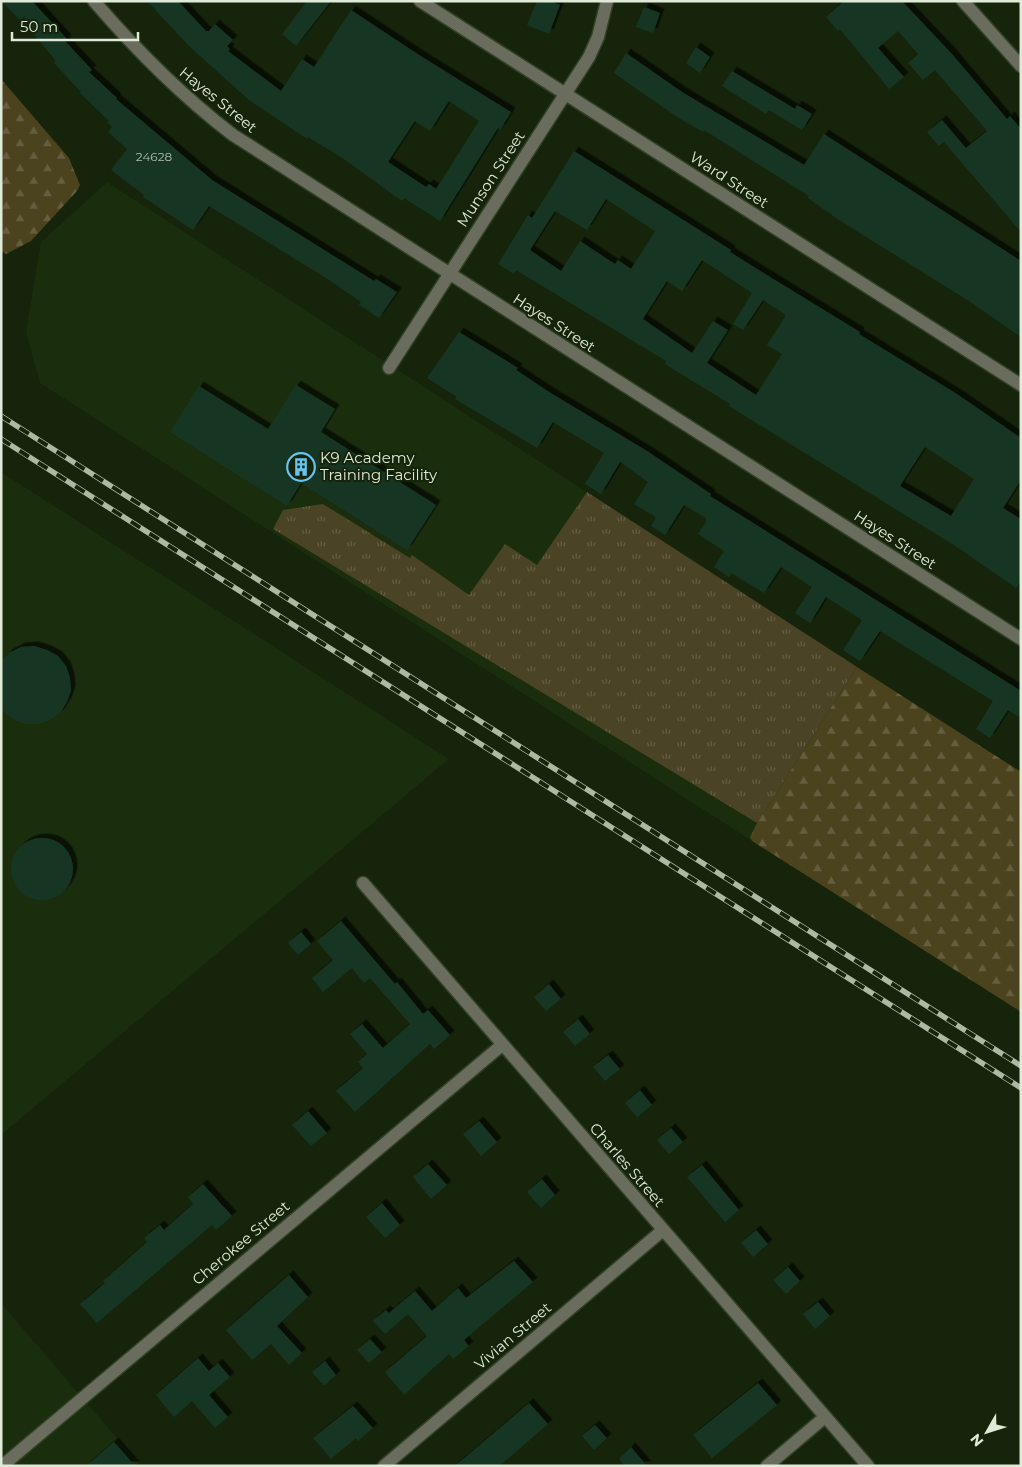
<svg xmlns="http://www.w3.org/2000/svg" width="1022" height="1467" font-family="Montserrat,sans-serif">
	<defs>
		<pattern id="grass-tufts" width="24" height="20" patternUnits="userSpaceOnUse" patternTransform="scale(1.25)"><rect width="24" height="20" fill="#4b4325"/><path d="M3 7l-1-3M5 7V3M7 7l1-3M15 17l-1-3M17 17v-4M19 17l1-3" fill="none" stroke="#645e44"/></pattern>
		<pattern id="forest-firs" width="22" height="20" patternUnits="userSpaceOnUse" patternTransform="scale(1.25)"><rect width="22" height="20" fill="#4b421e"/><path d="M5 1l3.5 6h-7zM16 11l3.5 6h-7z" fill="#645d3e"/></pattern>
		<filter id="shadow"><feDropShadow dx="4.5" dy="-4.5" stdDeviation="0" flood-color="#0009"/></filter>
	</defs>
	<rect width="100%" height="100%" fill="#15240a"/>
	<path fill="#1a2d0c" d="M 107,182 L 857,667 L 752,841 L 40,383 L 26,332 L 41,242 Z
		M 1,472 L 449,759 L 1,1135 Z
		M 1,1303 L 141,1466 L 7,1466 L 1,1459 Z"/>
	<path fill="url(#grass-tufts)" d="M 587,492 L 857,667 L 757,823 L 273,529 L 283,510 L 323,504 L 410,558 L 412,555 L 469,595 L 505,544 L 537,565 Z"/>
	<path fill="url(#forest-firs)" d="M 1,79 L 69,158 L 80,185 L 77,191 L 31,241 L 6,254 L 1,251 Z
		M 857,667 L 1021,772 L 1021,1012 L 752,841 L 750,837 L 757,823 Z"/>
	<path fill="#193623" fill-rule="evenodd" filter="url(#shadow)" d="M 1,1 L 32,1 L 67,39 L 65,41 L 92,70 L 89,72 L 117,98 L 116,99 L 212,180 L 374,281 L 376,279 L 397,292 L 379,318 L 359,305 L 361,302 L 323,276 L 209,206 L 193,230 L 143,197 L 144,195 L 111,170 L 127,149 L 108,132 L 112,127 L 107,122 L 109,121 L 80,93 L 81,92 L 54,63 L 56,61 L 31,31 Z
		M 147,1 L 178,1 L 206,31 L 209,31 L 215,24 L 233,40 L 227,46 L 230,49 L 228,51 L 281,91 L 302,59 L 314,67 L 351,10 L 419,55 L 511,112 L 500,130 L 498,128 L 440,221 L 404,198 L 402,201 L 341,157 L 308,137 L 307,139 L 249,100 L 189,46 ZM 449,101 L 479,121 L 436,189 L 429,184 L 426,187 L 388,162 L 415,121 L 430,131 Z
		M 307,1 L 331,1 L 296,46 L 282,34 Z
		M 537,1 L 551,1 L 560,5 L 549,34 L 527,25 Z
		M 844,1 L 902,1 L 952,54 L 1007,119 L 1010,116 L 1021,129 L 1021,232 L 944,142 L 939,146 L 927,132 L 942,120 L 966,148 L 987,131 L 935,70 L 923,80 L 908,63 L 918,54 L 898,31 L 878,48 L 904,77 L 889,89 L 840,29 L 838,31 L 826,17 Z
		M 644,7 L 660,13 L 653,33 L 636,27 Z
		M 696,47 L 710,57 L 700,73 L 686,63 Z
		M 626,53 L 682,92 L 804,165 L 824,134 L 1021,261 L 1021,337 L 969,301 L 839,220 L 808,198 L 809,196 L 704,130 L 703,132 L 677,117 L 614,73 Z
		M 732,71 L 795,109 L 797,105 L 812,114 L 802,130 L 769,110 L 766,114 L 722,86 Z
		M 574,151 L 731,250 L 730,252 L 762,272 L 860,332 L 859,334 L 957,394 L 1021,438 L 1021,480 L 1003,508 L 1021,519 L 1021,581 L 1016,588 L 957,547 L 729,406 L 730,404 L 665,364 L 666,361 L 516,270 L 514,274 L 498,264 L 528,215 L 532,218 ZM 606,199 L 655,231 L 631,269 L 618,260 L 615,264 L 580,241 L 561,271 L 530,250 L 555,211 L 587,230 ZM 702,260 L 752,293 L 733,324 L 743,330 L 763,300 L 786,315 L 767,345 L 782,354 L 756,395 L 707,363 L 728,330 L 713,321 L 692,353 L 643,319 L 667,281 L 682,291 ZM 925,447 L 974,479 L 951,516 L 900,486 Z
		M 459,332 L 518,368 L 516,370 L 549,392 L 647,451 L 711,494 L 710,496 L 1021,691 L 1021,718 L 1008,710 L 990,738 L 976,729 L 993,701 L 880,631 L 860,661 L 843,650 L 862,620 L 826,597 L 810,623 L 795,613 L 812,587 L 781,567 L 764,593 L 731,573 L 729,577 L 714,567 L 724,551 L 698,534 L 706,522 L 706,518 L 684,505 L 665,535 L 651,526 L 656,517 L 634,504 L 648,482 L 620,462 L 601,494 L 585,484 L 604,453 L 553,422 L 537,448 L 455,399 L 457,397 L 427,378 Z
		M 296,385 L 335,409 L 321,432 L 436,505 L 407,550 L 301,483 L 287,506 L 170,432 L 199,386 L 268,429 Z
		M 34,646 L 47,650 L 58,656 L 66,666 L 70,678 L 71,690 L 67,702 L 60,713 L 50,720 L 38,724 L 26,724 L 14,720 L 1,709 L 1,661 L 9,653 L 21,647 Z
		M11 869a31 31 0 1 1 62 0a31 31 0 1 1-62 0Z
		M 341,921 L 395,984 L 397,982 L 423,1014 L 428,1010 L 450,1035 L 434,1049 L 430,1044 L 355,1112 L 336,1091 L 363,1068 L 358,1062 L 367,1054 L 350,1034 L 362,1024 L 383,1048 L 410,1024 L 370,978 L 364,983 L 352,968 L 323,992 L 312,978 L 333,960 L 317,941 Z
		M 301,932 L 311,944 L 298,955 L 288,943 Z
		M 549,984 L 561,999 L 546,1011 L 534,997 Z
		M 578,1019 L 590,1034 L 575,1046 L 563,1032 Z
		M 608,1055 L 620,1069 L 605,1081 L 593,1067 Z
		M 640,1090 L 652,1105 L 637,1117 L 625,1103 Z
		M 308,1111 L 327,1133 L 311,1146 L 292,1125 Z
		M 479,1121 L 497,1142 L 481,1156 L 463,1134 Z
		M 671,1128 L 683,1142 L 669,1154 L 657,1140 Z
		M 428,1164 L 447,1185 L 431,1199 L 413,1177 Z
		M 702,1165 L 739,1210 L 725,1222 L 687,1177 Z
		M 542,1179 L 555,1195 L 541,1208 L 527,1192 Z
		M 203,1184 L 232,1216 L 216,1230 L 212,1225 L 97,1323 L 80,1304 L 105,1283 L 103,1281 L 147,1242 L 144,1238 L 160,1225 L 164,1230 L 193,1204 L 188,1197 Z
		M 382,1203 L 400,1225 L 385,1238 L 366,1217 Z
		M 756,1230 L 768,1244 L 753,1257 L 741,1243 Z
		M 514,1261 L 533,1282 L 464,1340 L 469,1346 L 453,1359 L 449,1354 L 404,1395 L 385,1372 L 427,1336 L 408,1314 L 385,1334 L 373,1321 L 386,1310 L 389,1313 L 415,1291 L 432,1311 L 458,1288 L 466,1298 Z
		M 788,1267 L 800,1281 L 786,1294 L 773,1280 Z
		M 289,1275 L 308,1297 L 277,1326 L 302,1353 L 289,1365 L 271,1344 L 252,1360 L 226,1330 Z
		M 818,1302 L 830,1316 L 815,1329 L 803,1314 Z
		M 370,1339 L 382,1352 L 369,1363 L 357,1350 Z
		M 198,1358 L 209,1371 L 218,1363 L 230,1377 L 209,1395 L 228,1417 L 215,1428 L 192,1401 L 174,1417 L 156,1395 Z
		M 325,1361 L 336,1375 L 324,1386 L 312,1372 Z
		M 758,1383 L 777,1405 L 712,1458 L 693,1435 Z
		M 529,1403 L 548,1424 L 509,1458 L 498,1466 L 455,1466 Z
		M 353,1406 L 373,1428 L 358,1441 L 356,1438 L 331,1459 L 313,1438 Z
		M 595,1425 L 607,1438 L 594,1450 L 582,1436 Z
		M 114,1442 L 135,1466 L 86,1466 Z
		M 631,1447 L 647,1466 L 625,1466 L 619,1459 Z"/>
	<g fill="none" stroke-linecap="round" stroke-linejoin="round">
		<defs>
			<path id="minor" d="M 94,1 C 137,51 181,95 233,135 L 1021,639
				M 420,1 L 1021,385
				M 963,1 L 1021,66
				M 389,368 L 589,57 L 598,37 L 607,1
				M 363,883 L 868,1466
				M 2,1466 L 502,1045
				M 384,1466 L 663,1230
				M 767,1466 L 825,1417"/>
		</defs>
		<use href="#minor" stroke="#314027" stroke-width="15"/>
		<use href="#minor" stroke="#6a6d5d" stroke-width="12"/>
		<defs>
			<path id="rail" d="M 1,416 L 1021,1066
				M 1,439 L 1021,1088"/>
		</defs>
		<use href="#rail" stroke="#adb9a5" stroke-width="5.5"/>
		<use href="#rail" stroke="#15240a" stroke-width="4" stroke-dasharray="11" stroke-linecap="butt"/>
	</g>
	<defs>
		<symbol id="building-ring" viewBox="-11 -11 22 22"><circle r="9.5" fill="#15240a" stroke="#66c4ef" stroke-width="1.5"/><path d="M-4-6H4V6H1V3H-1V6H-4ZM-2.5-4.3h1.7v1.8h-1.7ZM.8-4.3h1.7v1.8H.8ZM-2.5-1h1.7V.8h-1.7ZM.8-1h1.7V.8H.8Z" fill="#66c4ef"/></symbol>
	</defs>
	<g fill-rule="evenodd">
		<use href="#building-ring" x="285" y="451" width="32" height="32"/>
	</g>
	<g text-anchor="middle" stroke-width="4" stroke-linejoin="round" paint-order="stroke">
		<g font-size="12" fill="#aebdac">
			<text x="154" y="161">24628</text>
		</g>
		<g font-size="15" fill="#dfead9" stroke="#15240a">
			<text transform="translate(218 100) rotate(39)" y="5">Hayes Street</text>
			<text transform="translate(491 179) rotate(-57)" y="5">Munson Street</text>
			<text transform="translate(729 180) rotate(33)" y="5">Ward Street</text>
			<text transform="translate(554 323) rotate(33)" y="5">Hayes Street</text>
			<text transform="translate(895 540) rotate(33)" y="5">Hayes Street</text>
			<text transform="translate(627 1165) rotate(49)" y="5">Charles Street</text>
			<text transform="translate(241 1243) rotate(-40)" y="5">Cherokee Street</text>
			<text transform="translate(513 1336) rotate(-40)" y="5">Vivian Street</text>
		</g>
		<g font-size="15" fill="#dfead9" stroke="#15240a" text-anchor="start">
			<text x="320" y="463">K9 Academy<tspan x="320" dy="17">Training Facility</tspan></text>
		</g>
	</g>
	<rect width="1022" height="1467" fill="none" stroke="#dfead9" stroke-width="5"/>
	<g transform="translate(987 1432) rotate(231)" stroke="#15240a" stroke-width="4" paint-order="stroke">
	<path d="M0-4L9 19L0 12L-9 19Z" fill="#dfead9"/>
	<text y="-8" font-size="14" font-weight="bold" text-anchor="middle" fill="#dfead9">N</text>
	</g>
	<path d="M12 32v8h126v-8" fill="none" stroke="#dfead9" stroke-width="2.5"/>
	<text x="20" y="32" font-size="15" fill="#dfead9" stroke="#15240a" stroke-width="4" paint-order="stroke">50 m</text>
</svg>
